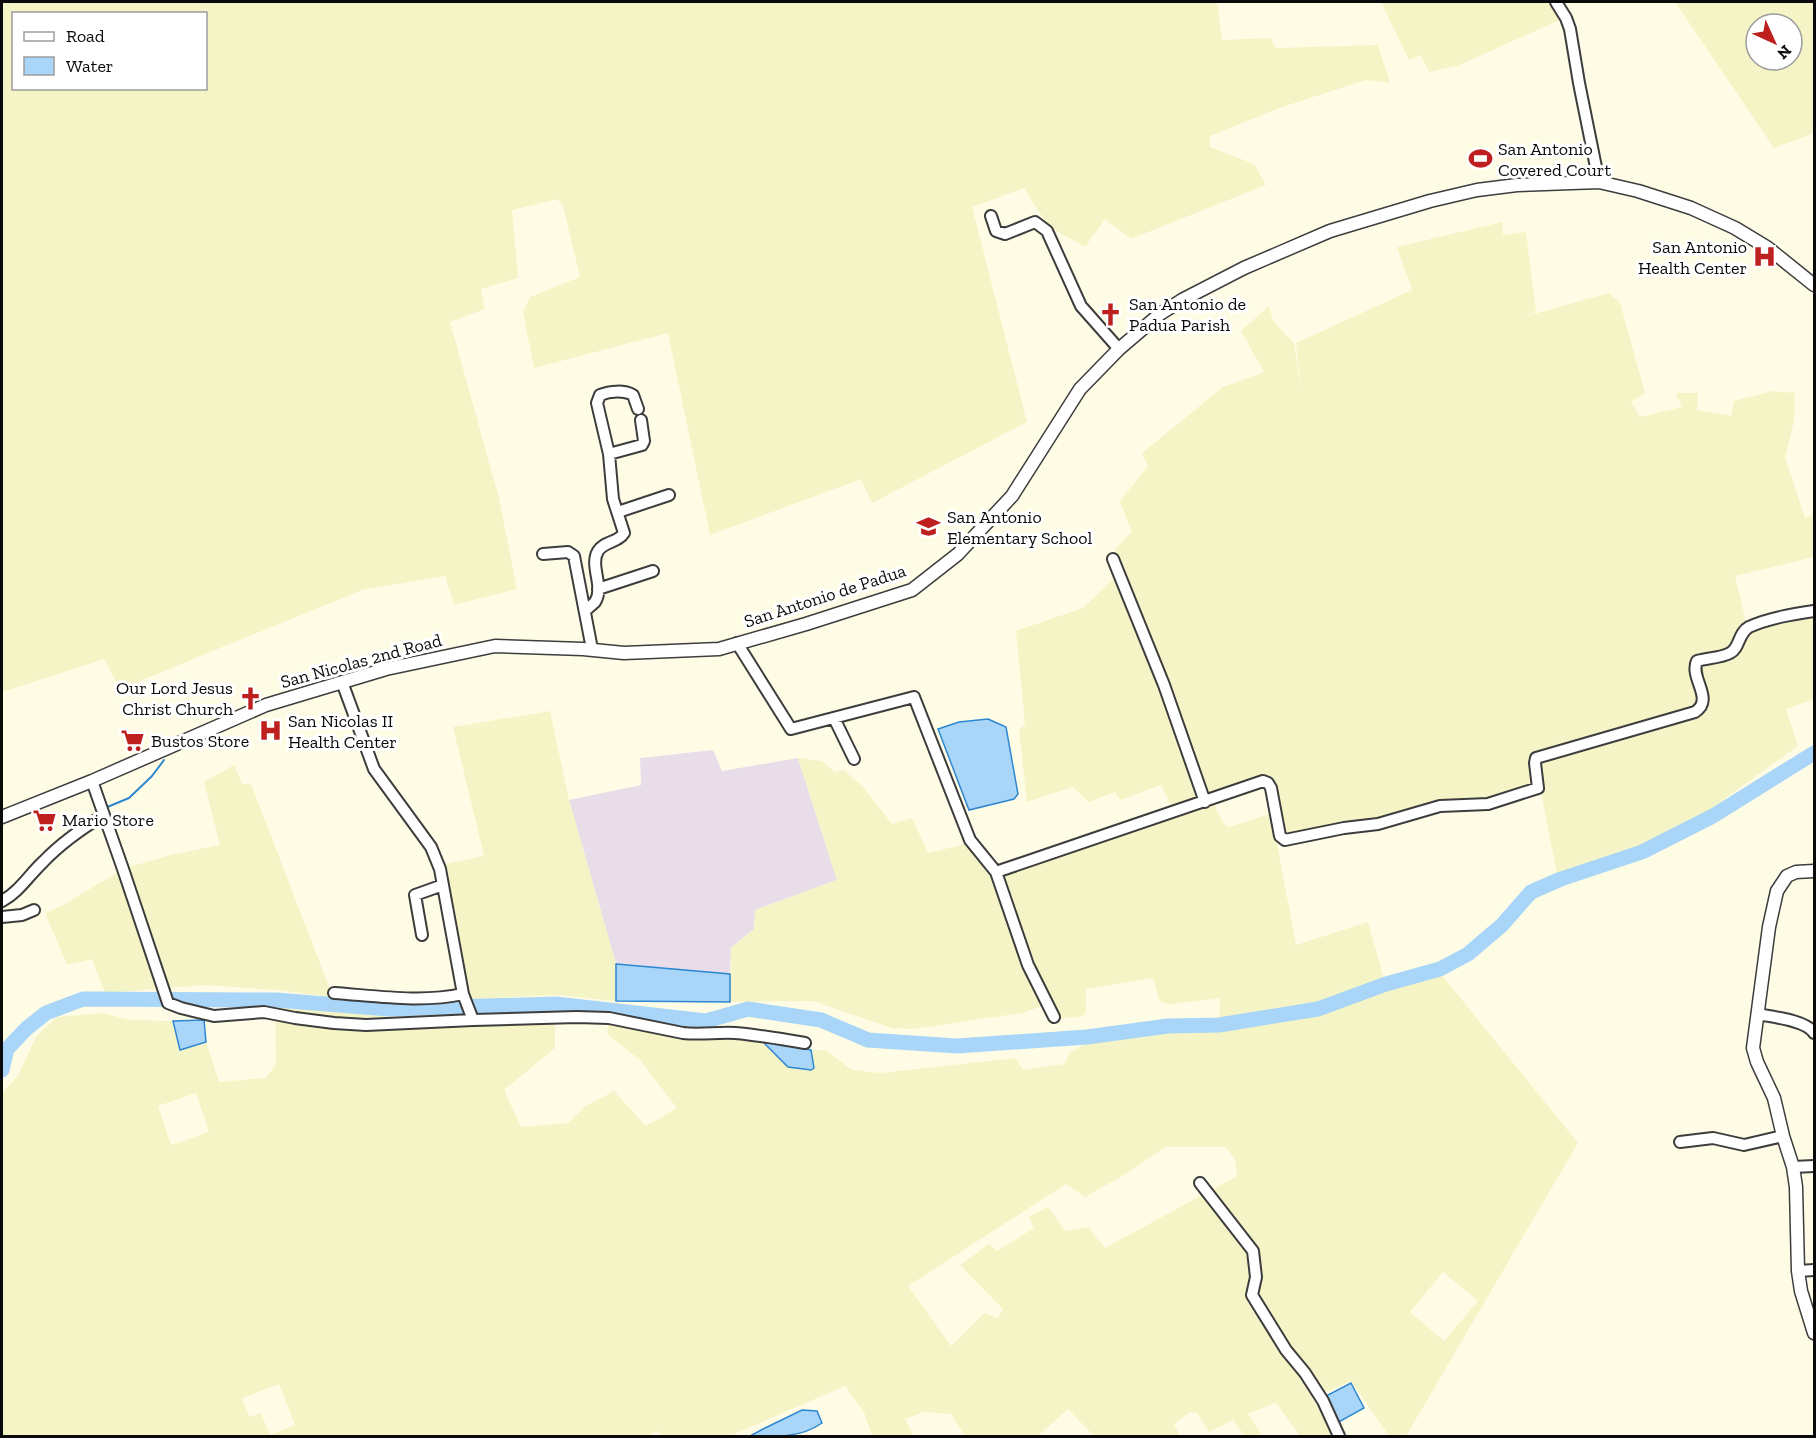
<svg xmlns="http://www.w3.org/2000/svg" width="1816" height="1438" font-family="'Zilla Slab',serif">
	<rect width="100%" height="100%" fill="#fffce6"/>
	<path fill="#e9ddea" d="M 713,750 L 722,771 L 798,758 L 837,880 L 755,910 L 754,929 L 731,948 L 730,974 L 616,964 L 569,800 L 641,785 L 640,758 Z"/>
	<path fill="#f5f4c6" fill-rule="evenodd" d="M 2,2 L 1217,2 L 1222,40 L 1271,38 L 1275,48 L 1378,45 L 1390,83 L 1366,80 L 1279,108 L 1210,136 L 1210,147 L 1254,164 L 1266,185 L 1131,239 L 1105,219 L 1085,247 L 1048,226 L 1024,188 L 972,207 L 1027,422 L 872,503 L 861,479 L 710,535 L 668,333 L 534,368 L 523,312 L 530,297 L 580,277 L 563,206 L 557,199 L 512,210 L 518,278 L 481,289 L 485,309 L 450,322 L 499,498 L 517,589 L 454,605 L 445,576 L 362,590 L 120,689 L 104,659 L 2,692 ZM 14,14 L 206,14 L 206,88 L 14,88 Z
		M 1381,2 L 1552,2 L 1562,19 L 1457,66 L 1429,72 L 1421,55 L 1409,60 Z
		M 1675,2 L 1814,2 L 1814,133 L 1774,148 ZM 1756,24 L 1792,24 L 1792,60 L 1756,60 Z
		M 1502,222 L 1503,235 L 1526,232 L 1536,312 L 1523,317 L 1609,293 L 1620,303 L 1645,393 L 1631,402 L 1640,417 L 1682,407 L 1676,393 L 1698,393 L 1697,410 L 1731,416 L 1734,401 L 1773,391 L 1795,393 L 1794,422 L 1785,457 L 1805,518 L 1814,514 L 1814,557 L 1735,576 L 1747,627 L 1729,651 L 1699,657 L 1699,706 L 1534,756 L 1535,786 L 1487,801 L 1285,837 L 1270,782 L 1172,808 L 1161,785 L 1120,800 L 1115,792 L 1089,802 L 1073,787 L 1027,802 L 1019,730 L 1025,724 L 1016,631 L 1083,608 L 1125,568 L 1115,549 L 1132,532 L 1120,501 L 1148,466 L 1142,453 L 1223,387 L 1264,372 L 1241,331 L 1269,306 L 1273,321 L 1294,343 L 1301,389 L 1296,343 L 1412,290 L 1397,247 Z
		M 1814,613 L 1814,699 L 1786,709 L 1798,746 L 1709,810 L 1639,845 L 1557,874 L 1541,792 L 1537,768 L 1541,760 L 1701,712 L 1699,665 L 1732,656 L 1750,630 Z
		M 550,711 L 569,800 L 616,964 L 616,1001 L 558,995 L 471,999 L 435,866 L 484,856 L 453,727 Z
		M 798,758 L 822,761 L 835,772 L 844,770 L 863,787 L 892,824 L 912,818 L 928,853 L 970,843 L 994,874 L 1045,1005 L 1022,1013 L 913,1029 L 892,1028 L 813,1001 L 730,1002 L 731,948 L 754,929 L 755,910 L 837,880 Z
		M 234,765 L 242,784 L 251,784 L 333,997 L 277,990 L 204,985 L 105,993 L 92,959 L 67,965 L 45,913 L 63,905 L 125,868 L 175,854 L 220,845 L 204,782 Z
		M 1213,802 L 1224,824 L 1229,827 L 1269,814 L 1272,816 L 1296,945 L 1368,922 L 1384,979 L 1315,1003 L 1219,1018 L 1220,998 L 1172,1004 L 1165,1003 L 1159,1000 L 1153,978 L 1086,989 L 1086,1012 L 1083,1016 L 1058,1019 L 1031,966 L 1001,877 L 1002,873 Z
		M 1441,974 L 1578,1143 L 1406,1436 L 1389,1436 L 1351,1381 L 1312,1398 L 1333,1434 L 1328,1436 L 1300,1436 L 1279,1407 L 1275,1403 L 1248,1414 L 1262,1436 L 1245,1436 L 1233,1420 L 1209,1432 L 1197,1413 L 1190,1412 L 1174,1424 L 1180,1436 L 1094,1436 L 1068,1409 L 1038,1436 L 965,1436 L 951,1414 L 924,1412 L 905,1419 L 914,1436 L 872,1436 L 864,1412 L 845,1386 L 730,1436 L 661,1436 L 658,1431 L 647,1436 L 2,1436 L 2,1093 L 18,1076 L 36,1037 L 57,1017 L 104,1013 L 129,1020 L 173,1021 L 180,1050 L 206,1042 L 219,1082 L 266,1078 L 276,1064 L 275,1007 L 390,1016 L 555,1011 L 555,1048 L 504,1090 L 521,1127 L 568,1123 L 586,1106 L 614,1091 L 646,1126 L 677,1108 L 640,1060 L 607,1034 L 609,1019 L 748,1041 L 762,1041 L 788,1067 L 814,1068 L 811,1050 L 826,1050 L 852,1070 L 881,1073 L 1015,1058 L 1023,1070 L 1064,1064 L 1070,1053 L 1088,1042 L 1168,1031 L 1220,1031 L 1269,1021 L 1320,1014 L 1388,989 ZM 196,1093 L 209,1132 L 171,1145 L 158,1106 ZM 1165,1147 L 1226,1147 L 1235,1160 L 1237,1176 L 1105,1248 L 1088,1227 L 1065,1231 L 1048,1207 L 1029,1217 L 1034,1228 L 997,1251 L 989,1244 L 960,1265 L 1003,1309 L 997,1318 L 984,1313 L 951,1346 L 908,1286 L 1066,1184 L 1085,1197 L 1124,1175 ZM 1443,1272 L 1478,1301 L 1444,1341 L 1410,1312 ZM 279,1384 L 295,1425 L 270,1435 L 261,1413 L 249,1417 L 242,1398 Z"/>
	<path fill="#a9d6f8" stroke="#2e87d1" stroke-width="1.5" d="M 988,719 L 1006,727 L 1018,794 L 1014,799 L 969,810 L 938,729 L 959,722 Z
		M 616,964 L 730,974 L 730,1002 L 616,1001 Z
		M 204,1020 L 206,1042 L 180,1050 L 173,1021 Z
		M 762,1041 L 811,1050 L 814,1068 L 811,1070 L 788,1067 Z
		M 1351,1383 L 1364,1408 L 1337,1423 L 1324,1397 Z
		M 802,1410 L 817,1411 L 822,1423 C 801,1438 775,1437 750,1436 L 763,1429 Z"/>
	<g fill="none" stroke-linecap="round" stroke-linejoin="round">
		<path stroke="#2e87d1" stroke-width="2" d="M 105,808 L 129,798 L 152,776 L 164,760
			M 75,828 L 100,811"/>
		<path stroke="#a9d6f8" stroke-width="15" d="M 2,1070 L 7,1049 L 27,1028 L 46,1013 L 83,999 L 276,1000 L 389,1009 L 556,1004 L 706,1021 L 748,1009 L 821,1020 L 868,1040 L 957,1046 L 1087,1037 L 1168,1026 L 1219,1025 L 1318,1009 L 1386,984 L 1440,969 L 1468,954 L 1502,925 L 1531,892 L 1561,879 L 1642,852 L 1713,816 L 1814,753"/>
		<defs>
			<path id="minor" d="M 1556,2 L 1566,18 L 1570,29 L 1579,83 L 1599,182
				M 991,216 L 996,231 L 1005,234 L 1035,222 L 1047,231 L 1081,306 L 1119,349
				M 638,409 L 633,395 C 624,390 610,391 600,395 L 597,403 L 609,454 L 642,445 L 644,441 L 641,420
				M 618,512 L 669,495
				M 543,554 L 568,552 L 574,556 L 592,649
				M 1113,559 L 1164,685 L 1205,802
				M 598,589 L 653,571
				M 585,611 C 588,608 592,605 595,602 C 605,587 589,566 598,551 C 604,541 618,543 624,533 L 613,499 L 609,454
				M 737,643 L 791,729 L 914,697 L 970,840 L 996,872 L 1263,781 L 1268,783 L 1271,788 L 1280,836 L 1285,840 L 1344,828 L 1378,824 L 1440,806 L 1488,804 L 1538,788 L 1535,763 L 1536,758 L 1695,712 C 1715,699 1689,678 1697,661 C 1707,658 1721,658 1730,653 C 1740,648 1738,633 1749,627 C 1768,618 1794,614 1814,611
				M 834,718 L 854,759
				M 92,781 L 123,869 L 168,1003 L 181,1008 L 214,1016 L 264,1012 L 295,1018 L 334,1023 L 366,1025 L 473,1020
				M 996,872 L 1028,965 L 1054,1017
				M 2,901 C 19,892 29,875 43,862 C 61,843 81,829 104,815
				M 2,917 L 22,915 L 34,910
				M 422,935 L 415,895 L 443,885
				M 334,993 C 377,996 421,1003 463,994 L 440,869 L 431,847 L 374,769 L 342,682
				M 463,994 L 473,1020 L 577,1017 L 609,1018 L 683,1033 C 700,1035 718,1032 735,1033 C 758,1035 782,1039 805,1043
				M 1757,1014 C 1772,1017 1806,1020 1814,1033
				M 1680,1142 L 1713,1138 L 1744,1145 L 1783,1136
				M 1793,1167 L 1814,1166
				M 1200,1183 L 1253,1251 L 1256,1277 L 1252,1295 L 1286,1350 L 1305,1373 L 1323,1401 L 1339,1436
				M 1798,1271 L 1814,1270"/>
			<path id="tertiary" d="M 2,817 L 92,781 L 266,705 L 386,669 L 495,646 L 583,649 L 624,653 L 719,649 L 806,624 L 912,590 L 958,554 L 983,527 L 1012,496 L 1080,389 L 1119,349 L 1160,314 L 1182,300 L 1244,268 L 1330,231 L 1430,201 L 1477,190 L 1517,185 L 1599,182 L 1638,191 L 1691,208 L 1735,228 L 1768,248 L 1814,285
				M 1814,871 L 1796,872 L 1787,876 L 1777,891 L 1769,927 L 1753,1048 L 1757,1062 L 1774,1098 L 1783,1136 L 1793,1167 L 1796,1187 L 1798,1271 L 1801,1291 L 1814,1333"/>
		</defs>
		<use href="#minor" stroke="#3d3d3d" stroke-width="14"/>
		<use href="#tertiary" stroke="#3d3d3d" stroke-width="15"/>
		<use href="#minor" stroke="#fff" stroke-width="10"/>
		<use href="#tertiary" stroke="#fff" stroke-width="12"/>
	</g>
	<defs>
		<symbol id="stadium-bare" viewBox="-9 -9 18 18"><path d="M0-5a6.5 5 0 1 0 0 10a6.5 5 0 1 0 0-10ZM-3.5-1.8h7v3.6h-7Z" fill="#bd201e" stroke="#fff" stroke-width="2.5" paint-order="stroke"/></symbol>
		<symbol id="hospital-bare" viewBox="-9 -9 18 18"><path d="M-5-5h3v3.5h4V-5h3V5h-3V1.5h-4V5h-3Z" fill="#bd201e" stroke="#fff" stroke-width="2.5" paint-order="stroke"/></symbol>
		<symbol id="church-bare" viewBox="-9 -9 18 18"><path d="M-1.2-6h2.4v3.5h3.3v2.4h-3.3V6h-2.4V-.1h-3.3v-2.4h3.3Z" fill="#bd201e" stroke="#fff" stroke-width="2.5" paint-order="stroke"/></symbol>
		<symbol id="school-bare" viewBox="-9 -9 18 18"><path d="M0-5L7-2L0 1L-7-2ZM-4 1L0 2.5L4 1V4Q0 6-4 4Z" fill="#bd201e" stroke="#fff" stroke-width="2.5" paint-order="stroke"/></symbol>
		<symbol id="supermarket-bare" viewBox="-9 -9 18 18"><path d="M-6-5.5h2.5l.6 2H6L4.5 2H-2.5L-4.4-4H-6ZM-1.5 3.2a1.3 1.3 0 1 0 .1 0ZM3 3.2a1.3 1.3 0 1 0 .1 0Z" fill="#bd201e" stroke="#fff" stroke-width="2.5" paint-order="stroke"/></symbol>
	</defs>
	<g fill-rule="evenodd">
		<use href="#stadium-bare" x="1464" y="142" width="33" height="33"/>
		<use href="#hospital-bare" x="1748" y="240" width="33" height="33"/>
		<use href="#church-bare" x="1094" y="298" width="33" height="33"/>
		<use href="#school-bare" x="912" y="510" width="33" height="33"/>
		<use href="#church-bare" x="234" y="682" width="33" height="33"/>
		<use href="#hospital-bare" x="254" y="714" width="33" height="33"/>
		<use href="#supermarket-bare" x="116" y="724" width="33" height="33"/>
		<use href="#supermarket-bare" x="28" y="804" width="33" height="33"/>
	</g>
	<g text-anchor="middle" stroke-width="6" stroke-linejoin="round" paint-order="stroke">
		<g font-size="18" fill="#0a0a0a" stroke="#fff" text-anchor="start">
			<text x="1498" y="155">San Antonio<tspan x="1498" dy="21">Covered Court</tspan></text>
			<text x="1747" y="253" text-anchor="end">San Antonio<tspan x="1747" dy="21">Health Center</tspan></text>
			<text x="1129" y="310">San Antonio de<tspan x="1129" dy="21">Padua Parish</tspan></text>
			<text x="947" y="523">San Antonio<tspan x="947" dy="21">Elementary School</tspan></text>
			<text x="233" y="694" text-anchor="end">Our Lord Jesus<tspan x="233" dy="21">Christ Church</tspan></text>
			<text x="288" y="727">San Nicolas II<tspan x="288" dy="21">Health Center</tspan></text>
			<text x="151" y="747">Bustos Store</text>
			<text x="62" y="826">Mario Store</text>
		</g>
		<g font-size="18" fill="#0a0a0a" stroke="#fff">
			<text transform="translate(825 596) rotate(-18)" y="6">San Antonio de Padua</text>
			<text transform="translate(361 661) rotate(-15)" y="6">San Nicolas 2nd Road</text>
		</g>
	</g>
	<rect width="1816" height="1438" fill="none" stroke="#0a0a0a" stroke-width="6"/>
	<rect x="12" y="12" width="195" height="78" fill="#ffffff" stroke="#9d9d9d" stroke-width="1.5"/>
	<rect x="24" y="32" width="30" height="9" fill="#ffffff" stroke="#9d9d9d" stroke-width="1.5"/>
	<text x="66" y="42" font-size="18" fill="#0a0a0a">Road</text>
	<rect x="24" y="57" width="30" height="18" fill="#a9d6f8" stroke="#9d9d9d" stroke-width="1.5"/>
	<text x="66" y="72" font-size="18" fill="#0a0a0a">Water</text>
	<g transform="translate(1774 42) rotate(135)"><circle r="28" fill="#ffffff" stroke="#9d9d9d" stroke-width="1.5"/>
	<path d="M0-4.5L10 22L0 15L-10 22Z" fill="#bd201e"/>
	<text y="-9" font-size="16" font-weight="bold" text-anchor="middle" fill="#0a0a0a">N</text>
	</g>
</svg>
